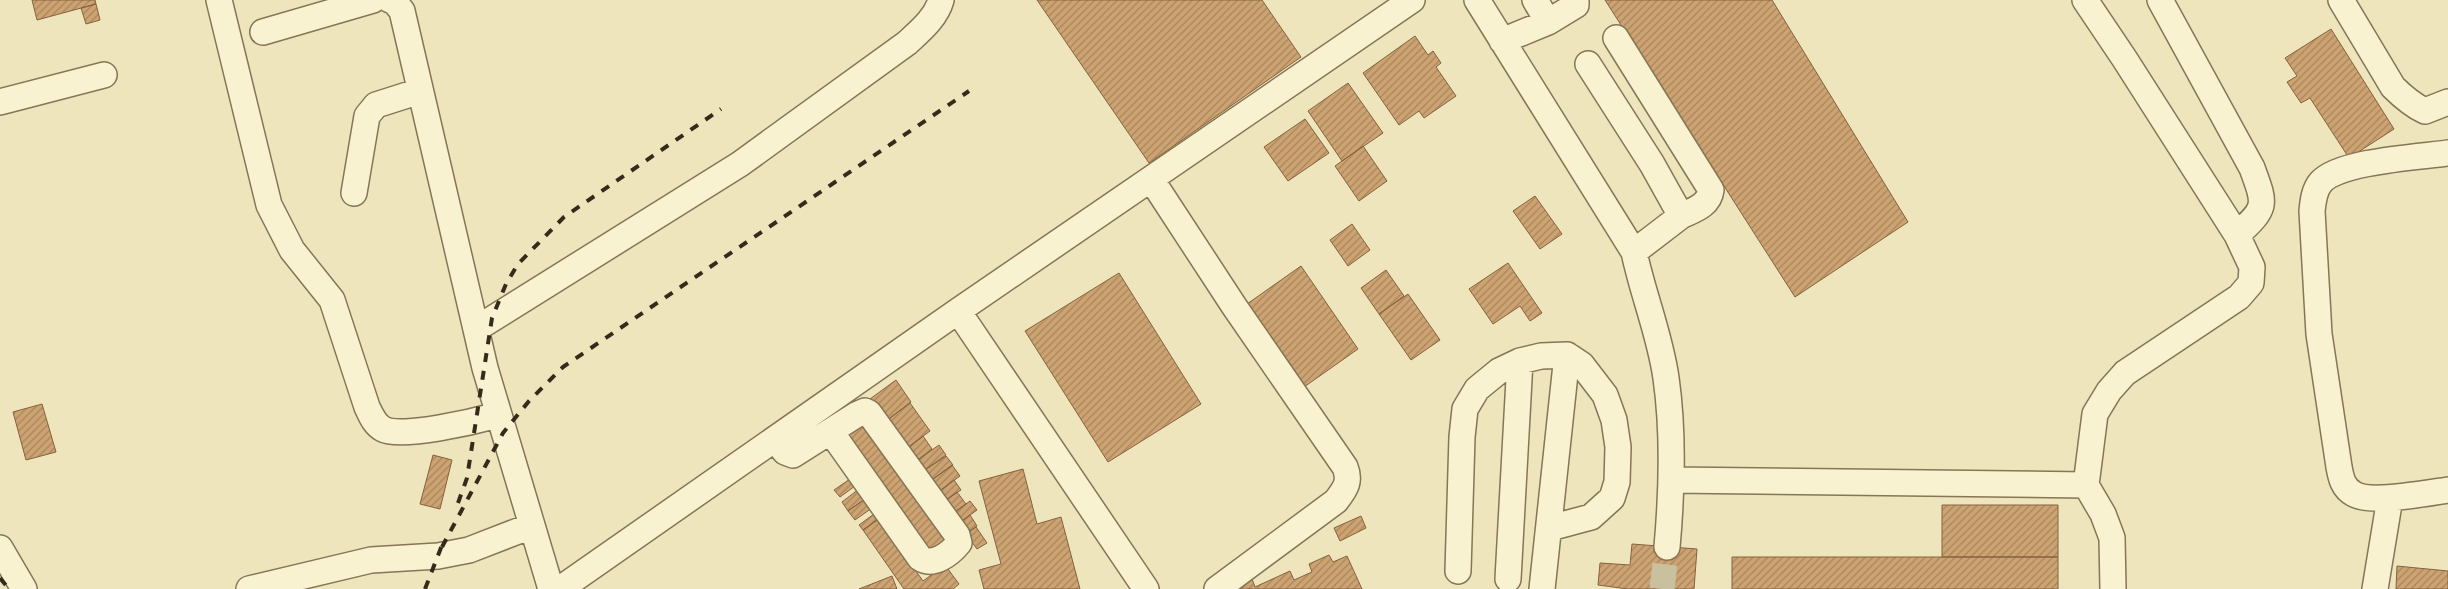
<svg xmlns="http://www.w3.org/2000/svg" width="2448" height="589" font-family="'Crimson Pro',serif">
	<defs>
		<pattern id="building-hatch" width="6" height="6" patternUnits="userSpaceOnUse" patternTransform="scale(1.25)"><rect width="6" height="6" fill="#cda372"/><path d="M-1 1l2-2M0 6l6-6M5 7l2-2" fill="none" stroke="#a7855d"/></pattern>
	</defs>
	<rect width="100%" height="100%" fill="#eee5bd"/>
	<path fill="url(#building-hatch)" stroke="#85623c" d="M 32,0 L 95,0 L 96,4 L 37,20 Z
		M 1037,0 L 1262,0 L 1301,57 L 1149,163 Z
		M 1605,0 L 1772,0 L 1908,222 L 1795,297 Z
		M 96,4 L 100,20 L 86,24 L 81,8 Z
		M 2331,29 L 2394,129 L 2349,158 L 2310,98 L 2301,103 L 2287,82 L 2297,76 L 2285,58 Z
		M 1415,36 L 1428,55 L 1433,51 L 1441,63 L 1436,67 L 1456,96 L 1424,118 L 1419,111 L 1399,125 L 1363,73 Z
		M 1348,83 L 1383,133 L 1342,161 L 1308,111 Z
		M 1305,119 L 1329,153 L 1288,181 L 1264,147 Z
		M 1363,146 L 1387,181 L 1359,201 L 1335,166 Z
		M 1535,196 L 1562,234 L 1540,249 L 1513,211 Z
		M 1352,224 L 1370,250 L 1348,266 L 1330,240 Z
		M 1508,263 L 1542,313 L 1530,321 L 1520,306 L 1493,324 L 1469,289 Z
		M 1301,266 L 1358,349 L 1304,387 L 1247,304 Z
		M 1386,270 L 1404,296 L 1379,314 L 1361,288 Z
		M 1119,273 L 1201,404 L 1108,462 L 1025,331 Z
		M 1408,294 L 1440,340 L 1411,360 L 1379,314 Z
		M 896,380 L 911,402 L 886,421 L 870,399 Z
		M 910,403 L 930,431 L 906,449 L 886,421 Z
		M 42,404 L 56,452 L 26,460 L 13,412 Z
		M 863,420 L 951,544 L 930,559 L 842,435 Z
		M 923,436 L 932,449 L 915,462 L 906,449 Z
		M 939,445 L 946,455 L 922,472 L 915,462 Z
		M 433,455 L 452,460 L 440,509 L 420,504 Z
		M 946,456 L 953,465 L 929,482 L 922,472 Z
		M 952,465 L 960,476 L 937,493 L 929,482 Z
		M 1023,469 L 1037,524 L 1061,517 L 1080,589 L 984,589 L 979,570 L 1001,564 L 979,481 Z
		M 850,479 L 855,486 L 840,497 L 834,490 Z
		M 954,480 L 961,490 L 943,502 L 937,493 Z
		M 859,489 L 865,499 L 848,511 L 842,502 Z
		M 957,492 L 966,504 L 952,514 L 943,502 Z
		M 865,499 L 872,508 L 855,520 L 848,511 Z
		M 970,501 L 977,510 L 959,523 L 952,514 Z
		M 1942,505 L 2058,505 L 2058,557 L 1942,557 Z
		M 874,514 L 878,519 L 863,530 L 859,525 Z
		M 970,515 L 977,526 L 966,534 L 959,523 Z
		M 1361,516 L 1366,528 L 1340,541 L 1334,528 Z
		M 879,519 L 923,581 L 945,565 L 959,584 L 953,589 L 904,589 L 863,530 Z
		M 976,527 L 987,543 L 977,549 L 966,534 Z
		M 1632,544 L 1697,549 L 1694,589 L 1628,589 L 1598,585 L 1600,563 L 1630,565 Z
		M 1329,555 L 1333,562 L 1347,556 L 1362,589 L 1237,589 L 1236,586 L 1252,579 L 1255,587 L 1290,571 L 1294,580 L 1312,572 L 1309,564 Z
		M 1732,557 L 2058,557 L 2058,589 L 1732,589 Z
		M 2397,566 L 2448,571 L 2448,589 L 2396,589 Z
		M 892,576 L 897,589 L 859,589 Z"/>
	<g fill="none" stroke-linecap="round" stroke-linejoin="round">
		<path stroke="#c9c09d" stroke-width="25" stroke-dasharray="25 12" stroke-linecap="butt" d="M 1662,589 L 1667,547"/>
		<defs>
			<path id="minor" d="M 219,0 L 269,205 L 292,250 L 332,300 L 367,407 C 371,415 374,424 383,429 C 401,439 476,421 498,415
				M 390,0 L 394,1 L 402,11 L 485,368 L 551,589
				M 1477,0 L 1634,252 C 1643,295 1660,335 1666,378 C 1674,434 1672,491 1667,547
				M 1535,0 L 1548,22
				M 2160,0 L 2252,168 C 2266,206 2267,207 2237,235
				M 2341,0 L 2393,87 C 2403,97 2412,105 2425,111 L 2448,102
				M 263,32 L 373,0
				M 1616,38 L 1711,190 C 1709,206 1693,210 1681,216
				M 1502,41 L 1548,22 L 1576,5 L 1576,0
				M 1588,64 L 1652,164 L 1681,216 L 1634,252
				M 0,102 L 104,75
				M 2448,153 C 2419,157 2340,161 2321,182 C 2314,190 2313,201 2312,211 L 2319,334 L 2339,467 C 2341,478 2343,488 2354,494 C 2371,504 2427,493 2448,490
				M 1151,179 L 1234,306 L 1345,467 C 1351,482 1345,489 1336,501 L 1217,589
				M 354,193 L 367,116 L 376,105 L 420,91
				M 958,311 L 1146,589
				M 476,329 L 740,164 L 907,43 C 920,31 936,18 941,0
				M 775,439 L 785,452 L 793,455 L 856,415 L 865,411 L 869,413 L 957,535 L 959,543 C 950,554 933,567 920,558 L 831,432
				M 1672,480 L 2086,485 L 2095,414 L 2109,391 L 2125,373 L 2239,297 L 2251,283 L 2252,267 L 2237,235 L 2124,58 L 2085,0
				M 2086,485 L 2103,514 L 2112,538 L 2113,589
				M 0,548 L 24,589
				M 1458,571 L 1462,437 L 1465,409 L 1477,389 L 1499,371 L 1520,361 L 1541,356 L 1567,355 L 1582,365 L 1605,395 L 1614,420 L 1618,447 L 1617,482 L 1612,498 L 1591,517 L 1550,528
				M 1508,579 L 1520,361
				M 249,589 L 371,560 L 438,556 L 469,550 L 531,526
				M 560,589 L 958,311 L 1412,0
				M 1542,589 L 1567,355
				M 2375,589 L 2390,498"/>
		</defs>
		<use href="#minor" stroke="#867556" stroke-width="28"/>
		<use href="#minor" stroke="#f9f2d0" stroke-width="25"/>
		<path stroke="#352b1b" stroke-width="4" stroke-dasharray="9 9" stroke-linecap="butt" d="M 458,503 L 467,478 L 492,318 L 506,284 L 518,264 L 564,217 L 721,109
			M 442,547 L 503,433 L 529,401 L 563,367 L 969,91
			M 0,578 L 9,589
			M 425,589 L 444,540"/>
	</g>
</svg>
